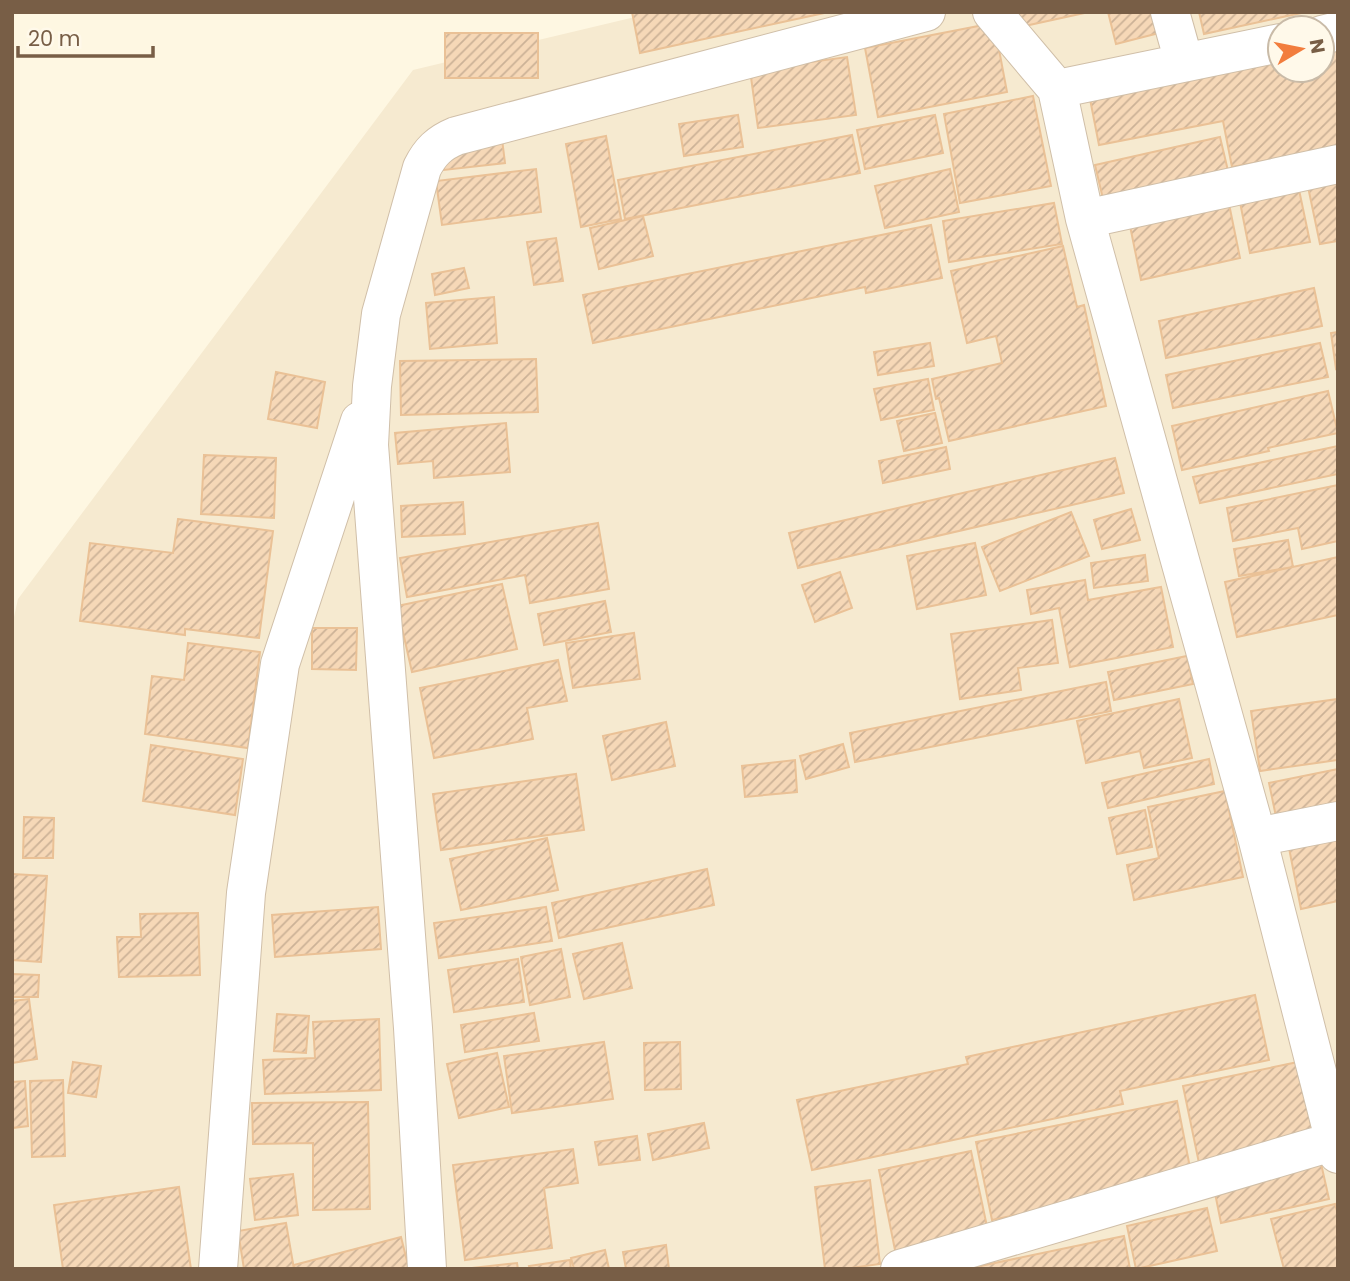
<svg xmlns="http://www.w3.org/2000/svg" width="1350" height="1281" font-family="Poppins,sans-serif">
	<defs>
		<pattern id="building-hatch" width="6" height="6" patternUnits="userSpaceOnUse" patternTransform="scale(1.75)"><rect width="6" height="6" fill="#f6d8b7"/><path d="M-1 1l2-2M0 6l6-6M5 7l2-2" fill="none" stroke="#ccb297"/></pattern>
	</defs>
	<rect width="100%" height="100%" fill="#fef7e2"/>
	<path fill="#f6ead0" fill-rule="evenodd" d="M 656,12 L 1338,12 L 1338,1269 L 12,1269 L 12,626 L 18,599 L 413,70 ZM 1280,28 L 1322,28 L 1322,70 L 1280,70 Z"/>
	<path fill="url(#building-hatch)" stroke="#eac196" stroke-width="2" d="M 632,12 L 829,12 L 640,53 Z
		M 1016,12 L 1089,12 L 1020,27 Z
		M 1108,12 L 1159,12 L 1163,32 L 1116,44 Z
		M 1199,12 L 1306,12 L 1204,34 Z
		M 994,23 L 1007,92 L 878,117 L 865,48 Z
		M 445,33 L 538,33 L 538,78 L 445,78 Z
		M 1338,50 L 1338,147 L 1232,167 L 1223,121 L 1099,145 L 1090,99 L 1280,62 L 1280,70 L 1322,70 L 1322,54 Z
		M 847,57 L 856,115 L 758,128 L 750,70 Z
		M 1033,96 L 1051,186 L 960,203 L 944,114 Z
		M 738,115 L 743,147 L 684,156 L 679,124 Z
		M 935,115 L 943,153 L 865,169 L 857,130 Z
		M 852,135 L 860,173 L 625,219 L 618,180 Z
		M 606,136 L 621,219 L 581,227 L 566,144 Z
		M 1220,137 L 1229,175 L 1104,203 L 1095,165 Z
		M 502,139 L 505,163 L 444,170 L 442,146 Z
		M 536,169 L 541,212 L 442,225 L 436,181 Z
		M 950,169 L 959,212 L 885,228 L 875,186 Z
		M 1338,176 L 1338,241 L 1320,244 L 1307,182 Z
		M 1298,185 L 1310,242 L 1250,253 L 1239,197 Z
		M 1228,199 L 1240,258 L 1141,280 L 1129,221 Z
		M 1054,203 L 1062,244 L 949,262 L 943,221 Z
		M 643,216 L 653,256 L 599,269 L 590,228 Z
		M 931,225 L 942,278 L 866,293 L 865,287 L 593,343 L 583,295 Z
		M 556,238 L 563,281 L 534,285 L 527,242 Z
		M 1063,246 L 1077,307 L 1084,305 L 1106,406 L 949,441 L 939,398 L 936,399 L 932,379 L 1002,363 L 996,336 L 967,343 L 951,271 Z
		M 464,268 L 469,288 L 435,295 L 432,274 Z
		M 1314,288 L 1322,326 L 1166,358 L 1159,321 Z
		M 494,297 L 497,343 L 430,349 L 426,303 Z
		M 1338,332 L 1338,368 L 1336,369 L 1331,333 Z
		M 930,343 L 934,366 L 878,375 L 874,352 Z
		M 1320,343 L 1328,377 L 1173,408 L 1166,375 Z
		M 536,359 L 538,412 L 401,415 L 400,361 Z
		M 276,372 L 325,382 L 317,428 L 268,419 Z
		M 928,379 L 934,410 L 881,420 L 874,389 Z
		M 1328,391 L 1338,433 L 1268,448 L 1269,451 L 1182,470 L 1172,426 Z
		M 935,413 L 942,443 L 904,451 L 897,421 Z
		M 506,423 L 510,472 L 434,478 L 433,461 L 398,464 L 395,433 Z
		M 1338,446 L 1338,474 L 1200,503 L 1193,477 Z
		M 946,447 L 950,469 L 883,483 L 879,461 Z
		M 204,455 L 276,458 L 274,518 L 201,514 Z
		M 1115,458 L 1124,493 L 798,568 L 789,533 Z
		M 1338,485 L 1338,541 L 1302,549 L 1298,528 L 1233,541 L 1227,508 Z
		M 463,502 L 465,534 L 402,537 L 401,506 Z
		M 1131,509 L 1140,540 L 1102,549 L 1094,520 Z
		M 1071,512 L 1089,556 L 1000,591 L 982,547 Z
		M 178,519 L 273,531 L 259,638 L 185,629 L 185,635 L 80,621 L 90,543 L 173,553 Z
		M 598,523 L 609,589 L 530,603 L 525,575 L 407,597 L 400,558 Z
		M 1288,540 L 1293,567 L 1239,576 L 1234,549 Z
		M 975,543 L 986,595 L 917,609 L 907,556 Z
		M 1145,555 L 1148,581 L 1094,588 L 1091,563 Z
		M 1338,557 L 1338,615 L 1237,637 L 1225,582 Z
		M 840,572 L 852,608 L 815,622 L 802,585 Z
		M 1085,580 L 1088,600 L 1161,587 L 1173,647 L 1070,667 L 1059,608 L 1031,614 L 1027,590 Z
		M 502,584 L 517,649 L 412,672 L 397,606 Z
		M 605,601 L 611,632 L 544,645 L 538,614 Z
		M 1052,620 L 1058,663 L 1018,668 L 1021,690 L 960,699 L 951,634 Z
		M 312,628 L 357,628 L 356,670 L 312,669 Z
		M 634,633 L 640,679 L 573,688 L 566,643 Z
		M 188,643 L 260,652 L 248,748 L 145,734 L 152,676 L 184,680 Z
		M 1187,656 L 1193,684 L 1114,700 L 1108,672 Z
		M 558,660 L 567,701 L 527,708 L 533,739 L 434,758 L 420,688 Z
		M 1106,682 L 1111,711 L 855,762 L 850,733 Z
		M 1179,699 L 1192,758 L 1144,768 L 1140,751 L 1086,763 L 1077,721 Z
		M 1338,699 L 1338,760 L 1260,771 L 1251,711 Z
		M 666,722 L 675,766 L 612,780 L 603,736 Z
		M 843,744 L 849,767 L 806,779 L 800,756 Z
		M 151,745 L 243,759 L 235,815 L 143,801 Z
		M 1209,759 L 1214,784 L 1108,808 L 1102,783 Z
		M 795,760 L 797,792 L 745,797 L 742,766 Z
		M 1338,769 L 1338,819 L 1279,831 L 1269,783 Z
		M 576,774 L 584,830 L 441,850 L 433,794 Z
		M 1225,791 L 1243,877 L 1134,900 L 1127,865 L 1159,858 L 1148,807 Z
		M 1145,810 L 1152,847 L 1117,854 L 1109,818 Z
		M 24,817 L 54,818 L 53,858 L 23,858 Z
		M 1338,832 L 1338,901 L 1301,909 L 1288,843 Z
		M 547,838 L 558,890 L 461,910 L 450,859 Z
		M 707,869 L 714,905 L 559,938 L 552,903 Z
		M 12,874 L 47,876 L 41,962 L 12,960 Z
		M 378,907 L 381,949 L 275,957 L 272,915 Z
		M 546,907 L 552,941 L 439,958 L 434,923 Z
		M 198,913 L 200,975 L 119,977 L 117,937 L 141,937 L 140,914 Z
		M 622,943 L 632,988 L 584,999 L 573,954 Z
		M 561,949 L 570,997 L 530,1005 L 521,957 Z
		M 518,959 L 524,1002 L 454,1012 L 448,970 Z
		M 12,974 L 39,975 L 38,997 L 12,997 Z
		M 1255,995 L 1269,1060 L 1120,1091 L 1123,1104 L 812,1170 L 797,1100 L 968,1064 L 966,1057 Z
		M 29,999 L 37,1059 L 12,1063 L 12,1001 Z
		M 534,1013 L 539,1041 L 465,1052 L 461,1025 Z
		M 277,1014 L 309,1016 L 306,1053 L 274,1051 Z
		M 379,1019 L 381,1090 L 265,1094 L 263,1060 L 315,1058 L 313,1022 Z
		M 604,1042 L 613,1099 L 512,1113 L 504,1056 Z
		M 680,1042 L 681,1089 L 645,1090 L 644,1043 Z
		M 497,1053 L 509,1107 L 459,1118 L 447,1064 Z
		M 73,1062 L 101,1066 L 96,1097 L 68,1093 Z
		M 1298,1062 L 1314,1139 L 1199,1163 L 1183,1086 Z
		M 63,1080 L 65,1156 L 32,1157 L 30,1081 Z
		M 25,1081 L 28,1126 L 12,1128 L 12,1082 Z
		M 1177,1101 L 1192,1178 L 992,1220 L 976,1142 Z
		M 368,1102 L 370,1209 L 313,1210 L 313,1143 L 253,1144 L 252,1103 Z
		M 704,1123 L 709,1148 L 653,1160 L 648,1134 Z
		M 637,1136 L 640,1160 L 599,1165 L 595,1142 Z
		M 573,1149 L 578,1183 L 544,1188 L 552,1248 L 465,1260 L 453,1165 Z
		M 971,1151 L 989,1236 L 896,1255 L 879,1170 Z
		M 1320,1159 L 1329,1199 L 1221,1223 L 1213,1183 Z
		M 293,1174 L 298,1215 L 255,1220 L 250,1179 Z
		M 870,1180 L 880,1264 L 844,1269 L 825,1269 L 815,1187 Z
		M 179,1187 L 191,1269 L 63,1269 L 54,1205 Z
		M 1335,1204 L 1338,1214 L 1338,1269 L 1284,1269 L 1271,1219 Z
		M 1207,1208 L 1217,1251 L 1136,1269 L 1127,1226 Z
		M 286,1223 L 294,1269 L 244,1269 L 238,1231 Z
		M 1124,1236 L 1130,1269 L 966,1269 Z
		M 401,1237 L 409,1269 L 295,1269 L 294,1265 Z
		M 666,1245 L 669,1269 L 626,1269 L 623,1252 Z
		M 605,1250 L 609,1269 L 574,1269 L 571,1258 Z
		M 570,1260 L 571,1269 L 530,1269 L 529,1266 Z
		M 517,1263 L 518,1269 L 472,1268 Z"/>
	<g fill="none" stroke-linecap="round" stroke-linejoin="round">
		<defs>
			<path id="minor" d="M 992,12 L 1057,89 L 1085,219 L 1257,837 L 1338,1154
				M 1170,12 L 1184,62
				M 1322,35 L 1338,31
				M 1057,89 L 1280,43
				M 1085,219 L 1338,164
				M 1257,837 L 1338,821
				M 218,1269 L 246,893 L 280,664 L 360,421
				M 427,1269 L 413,1028 L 369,445 L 372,386 L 381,314 L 422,168 C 430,152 439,143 456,136 L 926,12
				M 900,1269 L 1335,1141"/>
		</defs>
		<use href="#minor" stroke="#d0bfa8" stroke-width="40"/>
		<use href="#minor" stroke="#fff" stroke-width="38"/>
	</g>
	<rect width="1350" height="1281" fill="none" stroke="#785e46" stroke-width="28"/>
	<g transform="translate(1301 49) rotate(80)"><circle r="33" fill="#fff9ea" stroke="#c9bba8" stroke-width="2"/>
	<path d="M0-5L12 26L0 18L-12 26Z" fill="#f27d3d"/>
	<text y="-10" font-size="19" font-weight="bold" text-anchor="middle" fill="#785e46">N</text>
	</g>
	<path d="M18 46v10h135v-10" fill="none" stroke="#785e46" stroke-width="3.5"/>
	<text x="28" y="46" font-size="21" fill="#785e46" stroke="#fff9ea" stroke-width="5" paint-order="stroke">20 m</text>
</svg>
